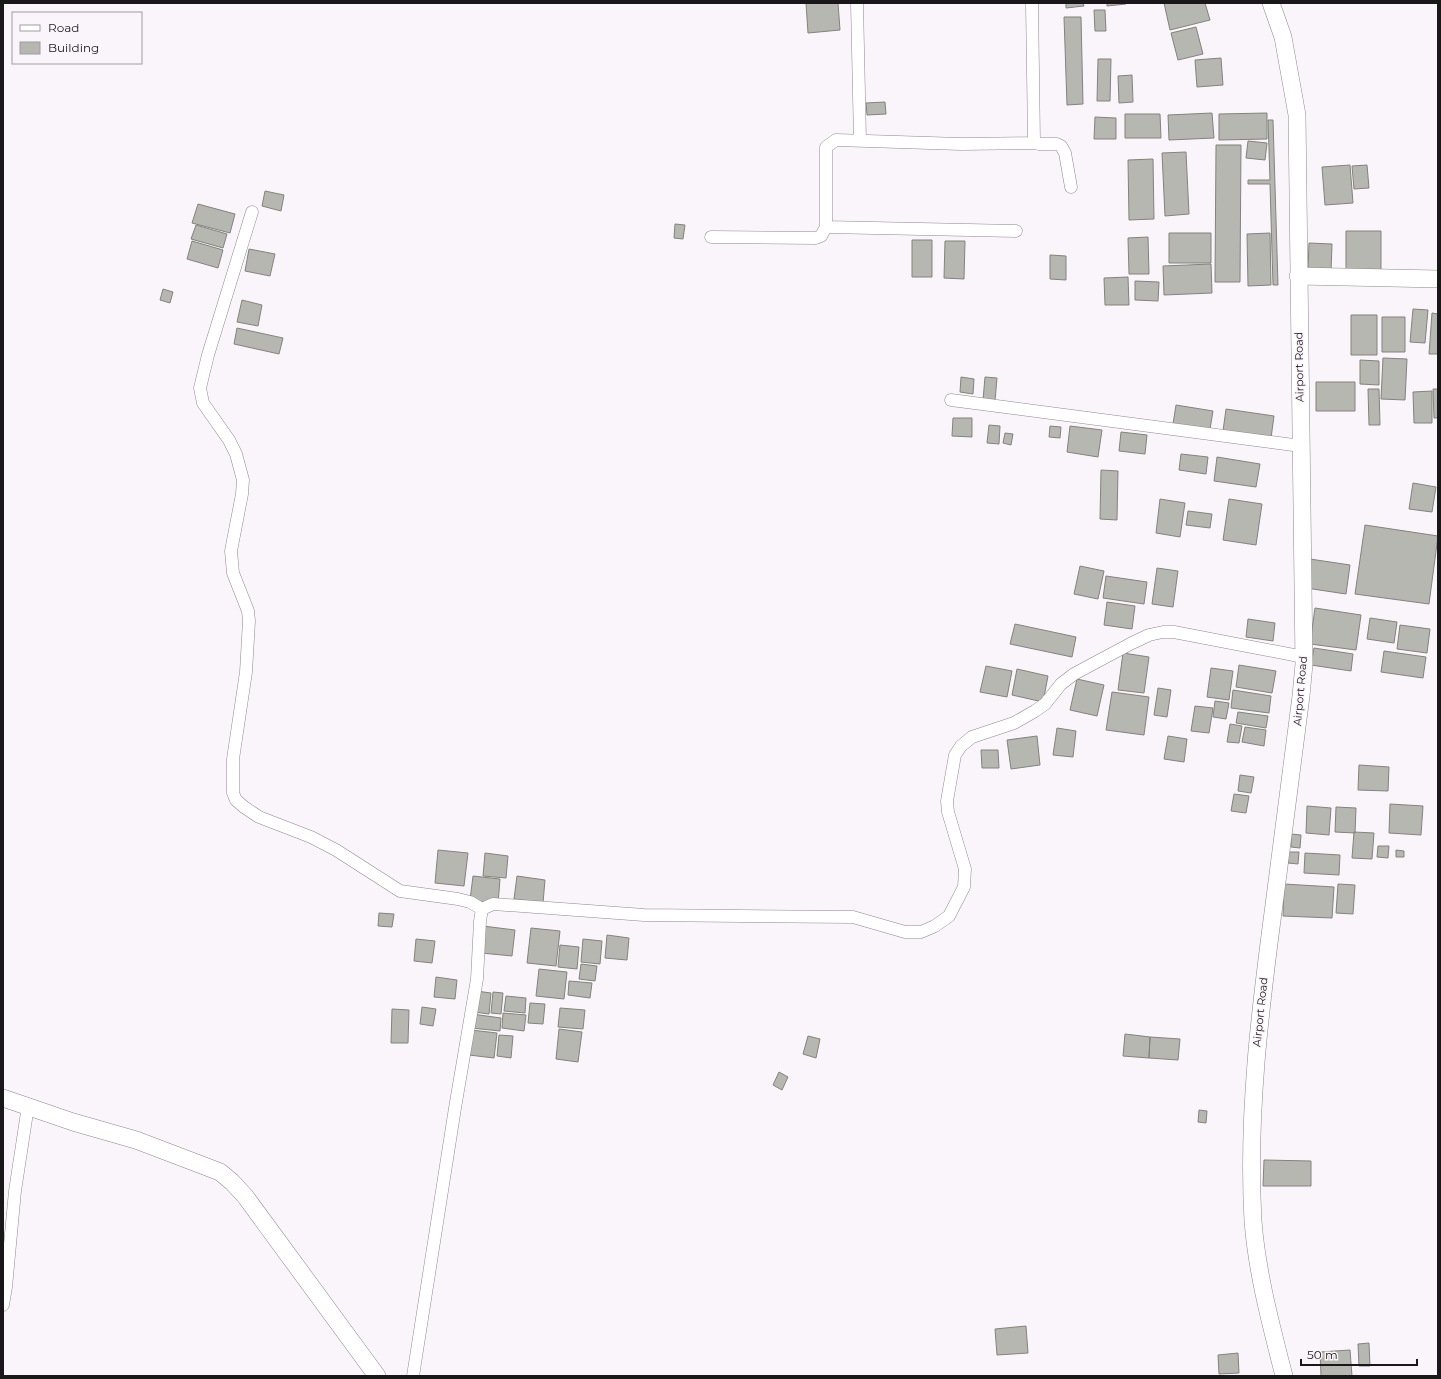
<svg xmlns="http://www.w3.org/2000/svg" width="1441" height="1379" font-family="Montserrat,sans-serif">
	<style>
		.building { fill: #b7b7b1; stroke: #83837d }
		.lines { fill: none; stroke-linecap: round; stroke-linejoin: round }
		.street-casing { stroke: #8e898d; stroke-width: 13 }
		.secondary-casing { stroke: #8e898d; stroke-width: 18 }
		.street { stroke: #fff; stroke-width: 12 }
		.secondary { stroke: #fff; stroke-width: 17 }
		.labels { text-anchor: middle; stroke-width: 3; stroke-linejoin: round; paint-order: stroke }
		.street-label { font-size: 11px; fill: #191719; stroke: #faf5fa }
	</style>
	<rect width="100%" height="100%" fill="#faf5fa"/>
	<path class="building" d="M806,3H838L840,30L808,33Z
		M1066,3H1083L1084,6L1066,8Z
		M1107,3H1126V4L1107,6Z
		M1164,3H1205L1210,20L1170,30Z
		M1094,10H1105L1106,31H1095Z
		M1064,17H1081L1083,104L1067,105Z
		M1196,27L1203,54L1178,60L1171,33Z
		M1221,58L1223,85L1197,87L1195,60Z
		M1098,59H1111L1110,101H1097Z
		M1132,75L1133,102L1119,103L1118,76Z
		M885,102L886,114L867,115L866,103Z
		M1212,113L1214,138L1169,140L1168,115Z
		M1267,113V139L1219,140V114Z
		M1125,114H1160L1161,138H1125Z
		M1095,117L1116,118V139H1094Z
		M1268,120H1273L1278,285H1273L1270,184H1248V180H1270Z
		M1248,141L1267,143L1265,160L1246,158Z
		M1216,145H1241L1240,282H1215Z
		M1186,152L1189,214L1165,216L1162,153Z
		M1153,159L1154,219L1129,220L1128,160Z
		M1350,165L1353,203L1325,205L1322,167Z
		M1367,165L1369,188L1354,189L1352,166Z
		M265,191L284,195L281,211L262,206Z
		M198,204L235,214L230,233L192,223Z
		M675,224L685,225L683,239L674,238Z
		M196,225L227,234L223,248L191,239Z
		M1346,231H1381V272H1346Z
		M1169,233H1211V263H1169Z
		M1270,233L1271,285L1248,286L1247,234Z
		M1148,237L1149,274H1129L1128,238Z
		M912,240H932V277H912Z
		M192,241L223,250L218,268L187,259Z
		M945,241H965L964,279L944,278Z
		M1309,243L1332,244L1331,272L1308,270Z
		M249,249L275,254L270,276L245,271Z
		M1050,255L1066,256V280L1050,279Z
		M1211,264L1212,293L1164,295L1163,266Z
		M1128,277L1129,305H1105L1104,278Z
		M1135,281L1159,282L1158,301L1135,300Z
		M163,289L173,292L170,303L160,300Z
		M242,300L262,305L258,326L237,322Z
		M1413,309L1428,310L1425,343L1410,342Z
		M1432,313L1438,314V354H1429Z
		M1351,315H1377V355H1351Z
		M1382,317H1405V352H1382Z
		M237,328L283,338L279,354L234,344Z
		M1383,358L1407,359L1405,400L1381,399Z
		M1360,360L1379,361V385L1360,384Z
		M961,377L974,379L973,394L960,392Z
		M985,377L997,378L995,401L983,400Z
		M1316,382H1355V411H1316Z
		M1368,389H1379L1380,425H1369Z
		M1433,389H1438V418H1434Z
		M1432,391V423H1414L1413,392Z
		M1176,405L1213,411L1210,429L1173,424Z
		M1226,409L1274,416L1271,438L1223,431Z
		M953,418H972V437L952,436Z
		M989,425L1000,426L999,444L987,443Z
		M1050,426L1061,427L1060,438L1049,437Z
		M1070,426L1102,430L1098,457L1067,452Z
		M1121,432L1147,435L1145,454L1119,451Z
		M1005,433L1013,434L1011,445L1003,443Z
		M1181,454L1208,457L1206,474L1179,470Z
		M1217,457L1260,464L1256,487L1214,481Z
		M1101,470L1118,471L1117,520L1100,519Z
		M1413,483L1436,487L1432,512L1409,509Z
		M1160,499L1185,503L1180,537L1156,533Z
		M1229,499L1262,504L1256,545L1223,540Z
		M1188,511L1212,514L1210,528L1186,525Z
		M1365,525L1438,536L1429,604L1355,594Z
		M1310,559L1350,565L1346,594L1306,588Z
		M1080,566L1104,571L1098,599L1074,594Z
		M1157,568L1178,571L1173,607L1152,604Z
		M1106,576L1147,582L1144,604L1103,598Z
		M1107,602L1135,606L1132,629L1104,625Z
		M1315,608L1361,615L1356,650L1310,644Z
		M1370,618L1397,622L1394,643L1367,639Z
		M1248,619L1275,623L1273,641L1246,637Z
		M1015,624L1076,637L1072,657L1010,644Z
		M1400,625L1430,629L1427,653L1397,649Z
		M1314,648L1353,654L1351,671L1311,665Z
		M1384,651L1426,657L1423,678L1381,672Z
		M1123,653L1149,657L1144,693L1118,690Z
		M1239,665L1276,671L1272,693L1236,687Z
		M986,666L1012,671L1007,697L980,692Z
		M1211,668L1233,671L1229,700L1207,697Z
		M1017,669L1048,676L1043,702L1012,695Z
		M1077,679L1104,685L1097,716L1070,710Z
		M1158,688L1171,690L1167,717L1154,715Z
		M1233,690L1271,696L1269,713L1231,708Z
		M1112,692L1149,697L1144,735L1106,730Z
		M1215,701L1229,703L1226,719L1213,717Z
		M1195,706L1213,708L1209,733L1191,731Z
		M1238,712L1268,716L1266,728L1236,723Z
		M1230,724L1242,726L1239,743L1227,742Z
		M1245,727L1266,730L1264,746L1242,742Z
		M1057,728L1076,731L1073,757L1053,755Z
		M1037,736L1040,765L1011,769L1007,740Z
		M1168,736L1187,739L1184,762L1164,759Z
		M981,750H998L999,768H982Z
		M1359,765L1389,767L1388,791L1358,790Z
		M1240,775L1254,777L1251,793L1238,791Z
		M1234,794L1249,796L1246,813L1231,811Z
		M1390,804L1423,806L1421,835L1389,833Z
		M1307,806L1331,808L1329,835L1306,833Z
		M1336,807L1356,808L1355,833L1335,832Z
		M1354,832L1374,833L1372,859L1352,858Z
		M1291,834L1301,835L1300,848L1291,847Z
		M1378,846H1389L1388,858L1377,857Z
		M438,850L468,853L464,886L435,883Z
		M1396,850L1404,851V857H1396Z
		M1288,852H1299L1298,864L1288,863Z
		M485,853L508,856L506,878L483,876Z
		M1305,853L1340,855L1339,875L1304,873Z
		M473,876L500,879L498,904L470,900Z
		M517,876L545,880L543,903L514,899Z
		M1284,884L1334,887L1332,918L1283,916Z
		M1338,884L1355,885L1353,914L1336,913Z
		M379,913L394,914L392,927L378,926Z
		M483,926L515,930L512,956L481,953Z
		M531,928L560,931L556,966L527,963Z
		M607,935L629,938L627,960L605,958Z
		M416,939L435,941L432,963L414,961Z
		M583,939L602,941L600,964L581,962Z
		M560,945L579,947L577,969L558,967Z
		M581,964L597,966L595,981L579,979Z
		M539,969L567,972L564,999L536,996Z
		M436,977L457,980L455,999L434,997Z
		M569,981L592,983L590,998L568,995Z
		M476,991L491,993L489,1014L474,1012Z
		M493,992L503,993L501,1014L491,1013Z
		M506,996L526,998L525,1013L504,1011Z
		M530,1003L545,1004L543,1024L528,1023Z
		M422,1007L436,1009L433,1026L420,1024Z
		M560,1008L585,1010L583,1029L558,1027Z
		M392,1009L409,1010L408,1043H391Z
		M503,1013L526,1015L524,1031L502,1028Z
		M472,1014L501,1018L500,1031L471,1028Z
		M559,1029L582,1032L578,1062L556,1059Z
		M471,1030L497,1033L494,1058L469,1055Z
		M1125,1034L1150,1037L1149,1058L1123,1056Z
		M499,1035L513,1036L511,1058L497,1056Z
		M808,1036L820,1039L816,1058L803,1054Z
		M1150,1037L1180,1039L1178,1060L1149,1058Z
		M779,1072L788,1077L782,1090L773,1085Z
		M1199,1110L1207,1111L1206,1123L1198,1122Z
		M1264,1160L1311,1161V1186H1263Z
		M1026,1326L1028,1353L997,1355L995,1329Z
		M1369,1343L1370,1366H1359L1358,1344Z
		M1350,1350L1352,1376H1321L1320,1352Z
		M1238,1353L1239,1373L1219,1374L1218,1355Z"/>
	<g class="lines">
		<g class="street-casing">
			<path id="street" d="M857,3L860,140
				M1032,3L1034,141L1039,144H1057L1061,146L1065,153L1071,187
				M252,212L208,355L200,388L203,403L229,440L236,454L243,480L242,494L231,551L233,573L248,611L249,621L246,672L233,759V793L236,800L244,807L259,817L311,837L336,850L400,891L458,899L470,902L482,909
				M826,227L1016,231
				M711,237L816,238L821,236L826,227V147L836,140L961,144L1036,143
				M951,400L1301,446
				M3,1305L6,1287L15,1191L28,1106
				M413,1376L455,1108L477,979L480,921L482,909L493,904L644,915L853,917L905,932H921L935,926L949,916L964,887L965,869L948,812L947,801L955,755L961,746L972,737L1014,723L1035,711L1045,704L1061,684L1074,674L1132,643L1149,635L1163,632H1174L1304,657"/>
		</g>
		<g class="secondary-casing">
			<path id="secondary" d="M1271,3L1283,37L1297,115L1304,664L1301,696C1292,766 1283,835 1274,905C1260,1010 1247,1115 1253,1221C1257,1273 1271,1325 1284,1376
				M1298,276L1438,279
				M3,1098L73,1122L136,1140L207,1167L220,1172L232,1182L245,1196L377,1376"/>
		</g>
		<use href="#street" class="street"/>
		<use href="#secondary" class="secondary"/>
	</g>
	<g class="labels">
		<g class="street-label">
			<text transform="translate(1299 367) rotate(-91)" y="4">Airport Road</text>
			<text transform="translate(1300 691) rotate(-85)" y="4">Airport Road</text>
			<text transform="translate(1260 1012) rotate(-84)" y="4">Airport Road</text>
		</g>
	</g>
	<rect width="1441" height="1379" fill="none" stroke="#191719" stroke-width="8"/>
	<rect x="12" y="12" width="130" height="52" fill="#faf5fa" stroke="#a09ca0"/>
	<rect x="20" y="25" width="20" height="6" fill="#ffffff" stroke="#a09ca0"/>
	<text x="48" y="32" font-size="12" fill="#191719">Road</text>
	<rect x="20" y="42" width="20" height="12" fill="#b7b7b1" stroke="#a09ca0"/>
	<text x="48" y="52" font-size="12" fill="#191719">Building</text>
	<path d="M1301 1359v6h116v-6" fill="none" stroke="#191719" stroke-width="2"/>
	<text x="1307" y="1359" font-size="12" fill="#191719" stroke="#faf5fa" stroke-width="3" paint-order="stroke">50 m</text>
</svg>
